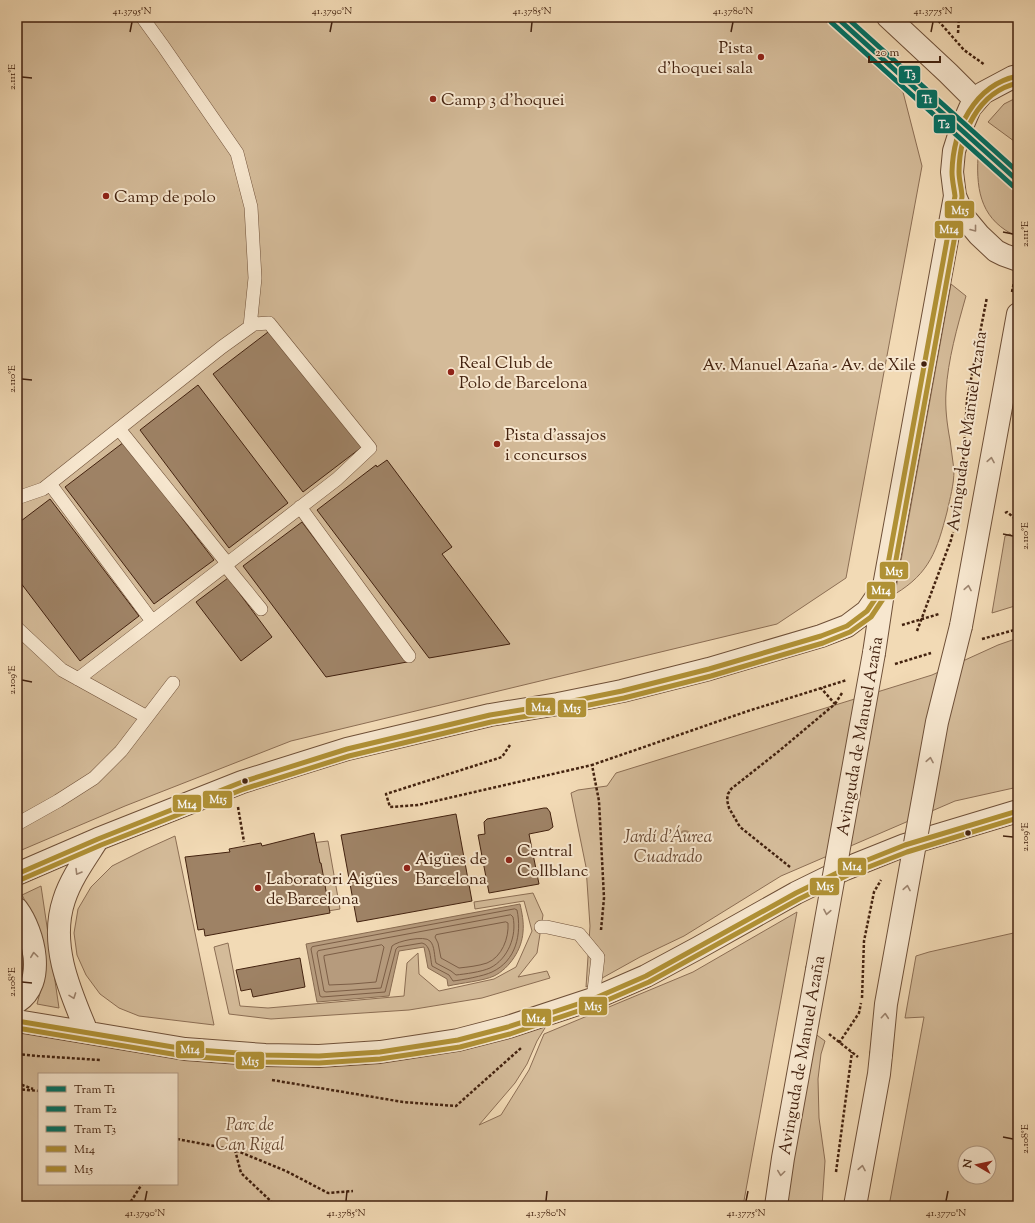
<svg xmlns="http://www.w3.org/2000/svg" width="1035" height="1223" font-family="'Sorts Mill Goudy',serif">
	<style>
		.green { fill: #d4bb99; stroke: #8c6e54; fill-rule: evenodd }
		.water { fill: #b69b7d; stroke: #886b51 }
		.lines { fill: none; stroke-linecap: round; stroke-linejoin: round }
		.shore { stroke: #7c5e46; stroke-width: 1 }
		.building { fill: #9e8265; stroke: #43220f }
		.lane-casing { stroke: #6f5038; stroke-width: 14 }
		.street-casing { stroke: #6f5038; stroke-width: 24 }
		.path { stroke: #43220f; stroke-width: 2.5; stroke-dasharray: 3 2; stroke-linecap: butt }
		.lane { stroke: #f7e7cf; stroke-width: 13 }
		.street { stroke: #f7e7cf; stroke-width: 22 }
		.street-bridge-casing { stroke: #6f5038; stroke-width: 24; stroke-linecap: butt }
		.street-bridge { stroke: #f7e7cf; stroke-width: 22 }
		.bus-1-casing { stroke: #f7e7cf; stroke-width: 8 }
		.bus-2-casing { stroke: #f7e7cf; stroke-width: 8 }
		.bus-1 { stroke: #b09135; stroke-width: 5 }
		.bus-2 { stroke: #b09135; stroke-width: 5 }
		.tram-1-casing { stroke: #f7e7cf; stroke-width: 8 }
		.tram-2-casing { stroke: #f7e7cf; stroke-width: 8 }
		.tram-3-casing { stroke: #f7e7cf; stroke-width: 8 }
		.tram-1 { stroke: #007165; stroke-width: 5 }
		.tram-2 { stroke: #007165; stroke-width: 5 }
		.tram-3 { stroke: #007165; stroke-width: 5 }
		.tree { fill: #a68a6d }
		.oneway { stroke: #9d846f }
		.ticks { fill: none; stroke: #43220f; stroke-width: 1.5 }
		.poi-dot { fill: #8f2418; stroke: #f7e7cf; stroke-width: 1.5 }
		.bus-dot { fill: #43220f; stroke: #f7e7cf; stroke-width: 1.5 }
		.labels { text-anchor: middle; stroke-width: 4; stroke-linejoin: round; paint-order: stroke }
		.bus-label { font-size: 16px; fill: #43220f; stroke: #f7e7cf; text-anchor: end }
		.poi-label { font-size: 17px; fill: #43220f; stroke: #f7e7cf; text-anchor: start }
		.street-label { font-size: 17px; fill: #43220f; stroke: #f7e7cf }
		.park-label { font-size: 17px; font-style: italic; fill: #674832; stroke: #f7e7cf }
		.line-badge { stroke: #f7e7cf; stroke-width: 1.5 }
		.badge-label { font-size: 11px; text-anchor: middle; font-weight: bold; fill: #fff }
		.neatline { fill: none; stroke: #43220f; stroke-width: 1.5 }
		.ticks-label { font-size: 10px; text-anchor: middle; fill: #43220f }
	</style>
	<rect width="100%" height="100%" fill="#f2dab5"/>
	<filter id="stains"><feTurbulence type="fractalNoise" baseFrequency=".005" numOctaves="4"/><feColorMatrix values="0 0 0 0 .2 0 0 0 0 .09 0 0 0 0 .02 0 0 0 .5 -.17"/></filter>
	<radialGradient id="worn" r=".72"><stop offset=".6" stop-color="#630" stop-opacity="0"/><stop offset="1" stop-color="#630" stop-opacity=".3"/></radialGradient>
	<path class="green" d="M17,17H821L903,92L922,166L846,578L777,624L291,741L125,806L17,852Z
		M1018,97V144L988,122L1004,104Z
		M978,157L1018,192V237C982,221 976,193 978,157Z
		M951,284L966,296C957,328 948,359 946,392C945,408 947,424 950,440C951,450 953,460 954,470C954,485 950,498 947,512C937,550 930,573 895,594Z
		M1010,534L1018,541V605L992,613L1005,536Z
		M1018,638V787L955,801L781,876L684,936L640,957L586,987L590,926L586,867L571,793L578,790L607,786L616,773L932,675L998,645Z
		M175,836L214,1025L139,1016L119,1008L100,994L86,975L77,955L74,933L78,909L91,887L112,866L144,850Z
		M328,841L340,909L322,912L311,843Z
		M41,886L59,1008L37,1004L41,989L36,922L22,895Z
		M533,893L543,915L537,953L518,977L547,971L550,978L482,998L409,1010L271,1019L229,1014L214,947L228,943L240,1006L268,1008L404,996L407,963L418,953L419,974L439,991L494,979L516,967L532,931L524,901L475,909L474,902Z
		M797,912L743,1206H17V1028L232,1061L548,1023L537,1041L527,1064L515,1083L479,1125L501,1115L529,1070L544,1034L693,972ZM39,1074H177V1184H39Z
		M17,930L19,933C24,952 28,964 17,982Z
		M1018,932V1206H889L924,1017L905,1018L916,956L929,952ZM965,1153H989V1177H965Z
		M814,1033L825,1041L821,1054L818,1079L819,1118L825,1161L822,1206H784Z"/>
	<path class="water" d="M520,904C522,913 524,922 523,932C522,949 510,968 494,976C483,981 461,983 448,986L447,979L428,968L424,947L399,951L389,996L317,1002L306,944Z"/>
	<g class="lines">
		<path class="shore" d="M515,909L517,910C522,934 516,961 492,972C484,976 462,980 453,981L449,975L432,966C430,958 431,945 422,943L398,947L396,949L385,992L322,997L320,996L311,949L312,947Z
			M511,915L513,917C517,936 508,959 490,968C481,972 465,974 456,975L451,971L436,963C434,956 435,946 430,941C425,935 397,941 392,946L381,988L326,992L324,991L317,953L318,951Z
			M506,922L508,923C509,938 502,957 487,963C478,966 468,967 459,968L441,958L438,943L435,937L436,935Z
			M382,945L384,947L376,982L352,984L329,985L324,958V956Z"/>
	</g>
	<path class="building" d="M272,329L362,447L303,492L213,374Z
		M198,385L288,503L229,548L140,430Z
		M124,442L214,560L154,604L65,487Z
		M387,460L452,547L442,554L510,644L429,658L317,510L376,465L377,467Z
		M50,499L139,616L80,661L17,578V524Z
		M302,522L407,662L326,677L243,566Z
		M228,578L272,637L241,661L196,602Z
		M544,808H547L550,812L553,827L549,830L529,834L539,884L489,893L478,835L485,834L484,822L487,819Z
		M456,814L472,901L357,922L341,835Z
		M314,833L320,863H321L330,913L205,936L204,929L198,930L185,857L230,852L229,849L261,843L262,846Z
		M300,958L305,987L253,997L251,989L241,991L236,970Z"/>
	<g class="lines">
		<g class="lane-casing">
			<path id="lane" d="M142,17L163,46L237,153L251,207L255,278L250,327
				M119,429L227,563
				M50,484L152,621
				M17,498L43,489L222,347L254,324L269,323L370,448L337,479L78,679
				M300,507L409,656
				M225,565L261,609
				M17,628L62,670L147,717
				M17,824L58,801L94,778L121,751L173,683
				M541,927H547L579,934L598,957L593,999"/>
		</g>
		<g class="street-casing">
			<path id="street" d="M888,17L948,73L976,101
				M1018,76L1013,77L983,93L970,108L961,129L954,151L952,172L955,196L964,217L979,235L996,251L1004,255L1018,260
				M961,626L1018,314
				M874,653L884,586L955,196
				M17,874L98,839L242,782L347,749L490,715L558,704L622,691L709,669L821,636L847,626L867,611L884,586
				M17,909C34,932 47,983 17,1002
				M17,1021L185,1049L265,1055L319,1056L380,1052L458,1040L508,1027L593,999L646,976L698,948L796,893L845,869L905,845L1018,811
				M87,1032C70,991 49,945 64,900C71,878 86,858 98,839
				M776,1206L783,1158L817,970
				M855,1206L879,1074L881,1055"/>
		</g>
		<path class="path" d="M935,17L964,50L985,65
			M958,33L959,17
			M1012,292L1014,282
			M962,480L967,400L987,297
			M1005,513L1007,512L1018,521
			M902,625L939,614
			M917,631L951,540L953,532
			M982,639L1018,629
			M895,664L931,653
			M835,704L842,693
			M510,745L502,757L386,794L390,807L418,805L592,765
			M238,807L244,842
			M790,867L740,827L729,808L727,800L728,794L731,789L779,751L835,704L821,688
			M601,930L604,898L599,801L592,765L748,711L847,680
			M862,998L864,941L874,892L881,880
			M829,1034L858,1057
			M839,1043L859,1013L861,1003
			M17,1054L38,1056L100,1060
			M272,1080L403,1102L456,1106L521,1048
			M17,1083L33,1089
			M17,1089L39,1091
			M177,1139L235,1150L286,1171L328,1193L353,1191
			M235,1150L241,1173L276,1206
			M836,1172L852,1052
			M128,1206L142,1184"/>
		<use href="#lane" class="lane"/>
		<use href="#street" class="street"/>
		<g class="street-bridge-casing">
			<path id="street-bridge" d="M817,970L874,653
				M881,1055L886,1004L937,722L961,626"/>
		</g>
		<use href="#street-bridge" class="street-bridge"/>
		<g class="bus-1-casing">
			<path id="bus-1" d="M17,874L98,839L242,782L347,749L490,715L558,704L622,691L709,669L821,636L847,626L867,611L884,586L955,196C954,188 952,180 952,172C953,130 974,85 1018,76
				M17,1021L185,1049L265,1055L319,1056L380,1052L458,1040L508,1027L593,999L646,976L796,893L845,869L905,845L1018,811"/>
		</g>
		<g class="bus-2-casing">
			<path id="bus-2" d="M20,880L101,845L244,789L349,756L491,722L559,711L624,698L711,676L823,643L850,632L871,617L891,587L962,197C962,189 959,181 959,172C959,134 978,92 1018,83
				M17,1028L184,1056L265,1062L319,1063L380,1059L460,1047L510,1034L596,1005L649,982L799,899L848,875L907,852L1018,818"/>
		</g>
		<use href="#bus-1" class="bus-1"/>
		<use href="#bus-2" class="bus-2"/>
		<g class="tram-1-casing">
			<path id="tram-1" d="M836,17L1018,181"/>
		</g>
		<g class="tram-2-casing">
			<path id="tram-2" d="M831,22L1013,186"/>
		</g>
		<g class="tram-3-casing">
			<path id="tram-3" d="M846,17L1018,172"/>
		</g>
		<use href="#tram-1" class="tram-1"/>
		<use href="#tram-2" class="tram-2"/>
		<use href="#tram-3" class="tram-3"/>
	</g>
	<circle class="tree" cx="685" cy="836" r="6"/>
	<defs><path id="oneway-chevron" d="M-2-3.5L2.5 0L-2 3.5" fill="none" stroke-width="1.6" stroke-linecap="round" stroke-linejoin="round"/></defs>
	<g class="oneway">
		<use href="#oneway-chevron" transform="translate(974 229) rotate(52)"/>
		<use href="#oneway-chevron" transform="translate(991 460) rotate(-80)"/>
		<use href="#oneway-chevron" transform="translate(968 588) rotate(-80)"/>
		<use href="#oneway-chevron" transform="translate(930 760) rotate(-80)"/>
		<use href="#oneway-chevron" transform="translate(78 872) rotate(121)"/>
		<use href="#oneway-chevron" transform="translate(907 888) rotate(-80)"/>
		<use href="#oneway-chevron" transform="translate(827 912) rotate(100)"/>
		<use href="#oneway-chevron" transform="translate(34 955) rotate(-97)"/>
		<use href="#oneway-chevron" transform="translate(73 996) rotate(70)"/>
		<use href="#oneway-chevron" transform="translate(885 1016) rotate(-85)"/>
		<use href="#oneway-chevron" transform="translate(862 1168) rotate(-80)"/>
		<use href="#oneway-chevron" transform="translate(781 1173) rotate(98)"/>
	</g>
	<path class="ticks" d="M130,32L132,22M330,32L332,22M531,32L532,22M731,32L733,22M931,32L933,22M22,77L32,78M1003,232L1013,234M22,379L32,380M1003,534L1013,536M22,680L32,682M1003,836L1013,837M22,982L32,983M1003,1137L1013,1139M145,1201L147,1191M346,1201L347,1191M546,1201L547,1191M746,1201L748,1191M946,1201L948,1191"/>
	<g class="poi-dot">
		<circle cx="761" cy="57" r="4"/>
		<circle cx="433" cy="99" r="4"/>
		<circle cx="106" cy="196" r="4"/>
		<circle cx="451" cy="372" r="4"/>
		<circle cx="497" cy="444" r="4"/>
		<circle cx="509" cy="860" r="4"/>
		<circle cx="407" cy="868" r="4"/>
		<circle cx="258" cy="888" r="4"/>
	</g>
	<g class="bus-dot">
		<circle cx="924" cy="364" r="3.5"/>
		<circle cx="245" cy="781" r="3.5"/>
		<circle cx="968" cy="833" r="3.5"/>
	</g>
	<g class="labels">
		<g class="bus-label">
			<text x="916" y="370">Av. Manuel Azaña - Av. de Xile</text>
		</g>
		<g class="poi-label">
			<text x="753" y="53" text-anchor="end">Pista<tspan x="753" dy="20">d'hoquei sala</tspan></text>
			<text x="441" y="105">Camp 3 d'hoquei</text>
			<text x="114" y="202">Camp de polo</text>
			<text x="459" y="368">Real Club de<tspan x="459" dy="20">Polo de Barcelona</tspan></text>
			<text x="505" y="440">Pista d'assajos<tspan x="505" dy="20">i concursos</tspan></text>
			<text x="517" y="856">Central<tspan x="517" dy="20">Collblanc</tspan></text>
			<text x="415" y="864">Aigües de<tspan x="415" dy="20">Barcelona</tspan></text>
			<text x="266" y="884">Laboratori Aigües<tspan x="266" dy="20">de Barcelona</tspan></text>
		</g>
		<g class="street-label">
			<text transform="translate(966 431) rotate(-82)" y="6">Avinguda de Manuel Azaña</text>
			<text transform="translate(859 736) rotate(-80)" y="6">Avinguda de Manuel Azaña</text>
			<text transform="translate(801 1055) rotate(-80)" y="6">Avinguda de Manuel Azaña</text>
		</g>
		<g class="park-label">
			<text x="668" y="842">Jardí d'Áurea<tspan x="668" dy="20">Cuadrado</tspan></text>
			<text x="250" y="1130">Parc de<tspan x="250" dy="20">Can Rigal</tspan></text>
		</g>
	</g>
	<g class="line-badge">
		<rect x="898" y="65" width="23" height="19" rx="4" fill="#007165"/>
		<rect x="916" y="89" width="22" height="20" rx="4" fill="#007165"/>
		<rect x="933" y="114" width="23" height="20" rx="4" fill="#007165"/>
		<rect x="944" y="200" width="31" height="19" rx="4" fill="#b09135"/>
		<rect x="934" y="220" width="30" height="19" rx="4" fill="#b09135"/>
		<rect x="879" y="561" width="30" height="19" rx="4" fill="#b09135"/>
		<rect x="866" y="581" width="30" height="19" rx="4" fill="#b09135"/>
		<rect x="525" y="697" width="31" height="19" rx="4" fill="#b09135"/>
		<rect x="557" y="699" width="30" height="19" rx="4" fill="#b09135"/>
		<rect x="202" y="790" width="31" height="19" rx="4" fill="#b09135"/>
		<rect x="172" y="794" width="30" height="19" rx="4" fill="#b09135"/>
		<rect x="837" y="857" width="30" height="19" rx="4" fill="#b09135"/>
		<rect x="809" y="877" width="31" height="19" rx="4" fill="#b09135"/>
		<rect x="578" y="996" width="30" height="20" rx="4" fill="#b09135"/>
		<rect x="521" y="1008" width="31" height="19" rx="4" fill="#b09135"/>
		<rect x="175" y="1040" width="30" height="19" rx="4" fill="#b09135"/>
		<rect x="235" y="1051" width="30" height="19" rx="4" fill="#b09135"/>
	</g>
	<g class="badge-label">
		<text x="910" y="78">T3</text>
		<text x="927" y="103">T1</text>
		<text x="944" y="128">T2</text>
		<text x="960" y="214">M15</text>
		<text x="949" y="233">M14</text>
		<text x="894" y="575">M15</text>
		<text x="881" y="594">M14</text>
		<text x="541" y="711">M14</text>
		<text x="572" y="712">M15</text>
		<text x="218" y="803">M15</text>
		<text x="187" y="808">M14</text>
		<text x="852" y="870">M14</text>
		<text x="825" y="890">M15</text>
		<text x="593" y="1010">M15</text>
		<text x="536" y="1022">M14</text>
		<text x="190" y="1053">M14</text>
		<text x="250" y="1065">M15</text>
	</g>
	<rect width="1035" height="1223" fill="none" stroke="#f2dab5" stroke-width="44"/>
	<rect x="38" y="1073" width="140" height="112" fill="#f7e7cf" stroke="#af9882"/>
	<rect x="46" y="1086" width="20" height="6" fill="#007165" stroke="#af9882"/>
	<text x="74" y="1093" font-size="12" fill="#43220f">Tram T1</text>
	<rect x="46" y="1106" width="20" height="6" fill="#007165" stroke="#af9882"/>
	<text x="74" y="1113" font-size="12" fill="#43220f">Tram T2</text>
	<rect x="46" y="1126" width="20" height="6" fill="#007165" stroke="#af9882"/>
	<text x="74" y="1133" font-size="12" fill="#43220f">Tram T3</text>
	<rect x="46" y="1146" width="20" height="6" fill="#b09135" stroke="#af9882"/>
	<text x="74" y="1153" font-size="12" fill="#43220f">M14</text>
	<rect x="46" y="1166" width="20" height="6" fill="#b09135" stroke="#af9882"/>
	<text x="74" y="1173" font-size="12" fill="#43220f">M15</text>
	<g transform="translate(977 1165) rotate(279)"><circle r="19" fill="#f7e7cf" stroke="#af9882"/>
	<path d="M0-3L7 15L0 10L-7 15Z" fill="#8f2418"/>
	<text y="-6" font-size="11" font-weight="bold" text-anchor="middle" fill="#43220f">N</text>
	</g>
	<path d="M869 56v6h71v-6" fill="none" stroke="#43220f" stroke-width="2"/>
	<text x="875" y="56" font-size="12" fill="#43220f" stroke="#f7e7cf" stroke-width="3" paint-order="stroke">20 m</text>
	<rect x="22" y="22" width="991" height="1179" class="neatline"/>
	<g class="ticks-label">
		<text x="132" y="14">41.3795°N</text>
		<text x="332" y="14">41.3790°N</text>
		<text x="532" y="14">41.3785°N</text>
		<text x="733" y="14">41.3780°N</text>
		<text x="933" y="14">41.3775°N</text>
		<text transform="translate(11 77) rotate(-90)" y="4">2.111°E</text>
		<text transform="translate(1024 234) rotate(-90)" y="4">2.111°E</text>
		<text transform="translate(11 379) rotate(-90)" y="4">2.110°E</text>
		<text transform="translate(1024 536) rotate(-90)" y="4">2.110°E</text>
		<text transform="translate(11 680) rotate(-90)" y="4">2.109°E</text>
		<text transform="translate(1024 837) rotate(-90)" y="4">2.109°E</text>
		<text transform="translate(11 982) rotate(-90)" y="4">2.108°E</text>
		<text transform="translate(1024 1139) rotate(-90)" y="4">2.108°E</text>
		<text x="145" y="1216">41.3790°N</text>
		<text x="346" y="1216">41.3785°N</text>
		<text x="546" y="1216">41.3780°N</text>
		<text x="746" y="1216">41.3775°N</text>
		<text x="946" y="1216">41.3770°N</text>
	</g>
	<rect width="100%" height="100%" filter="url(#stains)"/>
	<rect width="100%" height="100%" fill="url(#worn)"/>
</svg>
